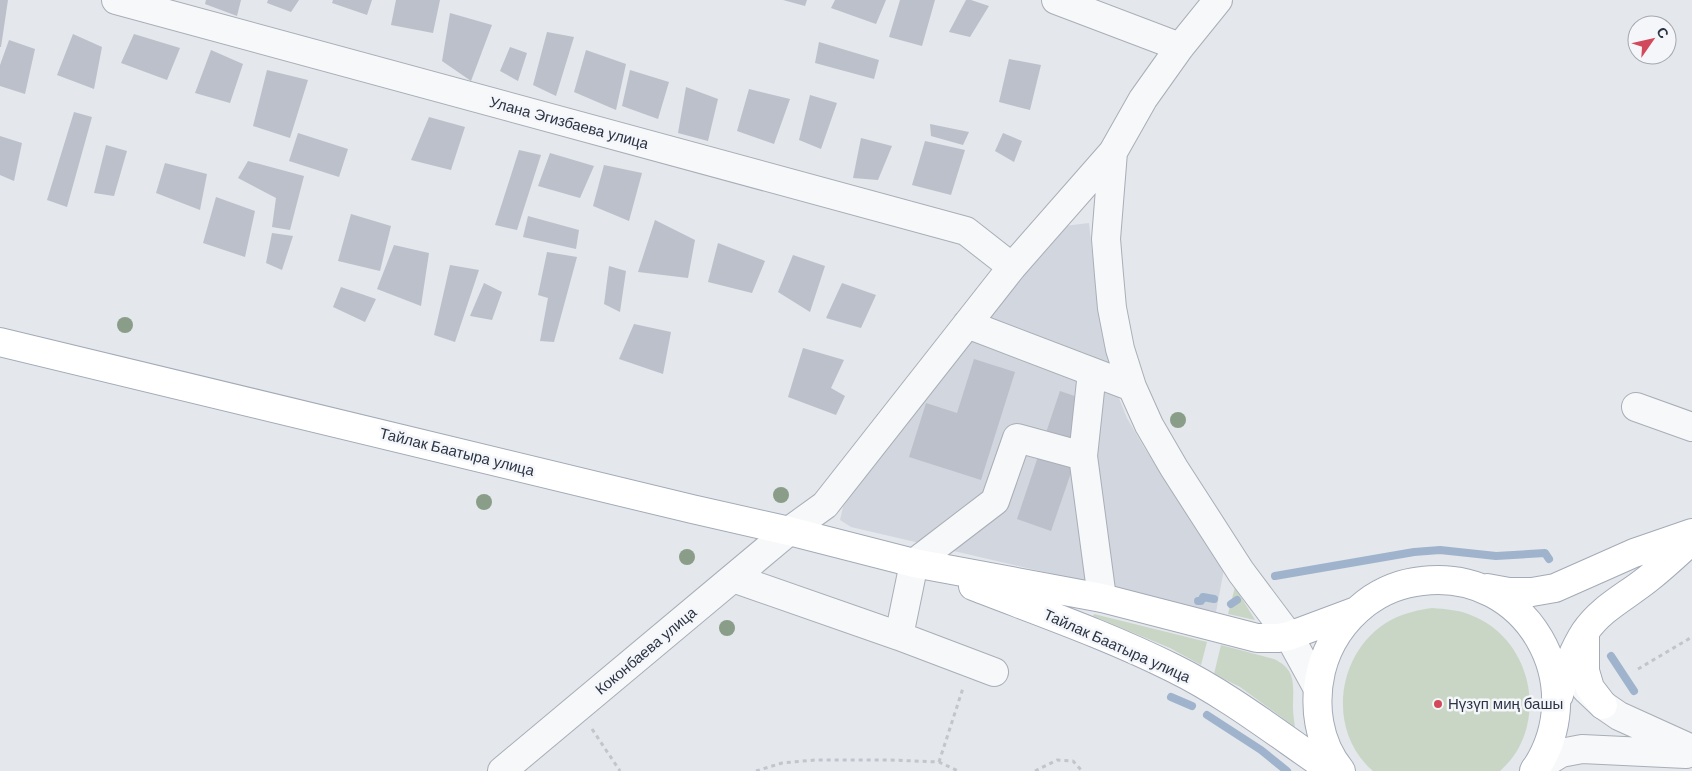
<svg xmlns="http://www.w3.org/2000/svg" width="1692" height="771" font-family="'DM Sans',sans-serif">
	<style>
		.built { fill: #d2d6de }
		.green { fill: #c9d6c5 }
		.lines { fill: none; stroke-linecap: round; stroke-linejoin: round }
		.stream { stroke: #9fb4cc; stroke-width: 8 }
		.building { fill: #bbc0ca }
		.minor-casing { stroke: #a9aeb7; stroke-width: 30 }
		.major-casing { stroke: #a3abb8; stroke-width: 30 }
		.path { stroke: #c2c5cb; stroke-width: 3; stroke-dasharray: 4 4; stroke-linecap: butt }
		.minor { stroke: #f7f8fa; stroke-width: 28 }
		.major { stroke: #fff; stroke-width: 28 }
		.tree { fill: #899d89 }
		.poi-dot { fill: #d1495b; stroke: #f4f6f9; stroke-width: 2 }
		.labels { text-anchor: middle; stroke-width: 5; stroke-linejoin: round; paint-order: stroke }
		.street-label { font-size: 15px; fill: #2b3445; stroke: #f4f6f9 }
		.poi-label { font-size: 15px; fill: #2b3445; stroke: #f4f6f9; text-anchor: start }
	</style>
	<rect width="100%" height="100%" fill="#e4e7ec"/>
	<path class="built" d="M1089,223L1098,304L1105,347L1114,386L1127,418L1145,449L1224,569L1216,612L851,527L840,520L843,507L883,446L1064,226Z"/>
	<path class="green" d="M1235,587L1255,620L1228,614Z
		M1432,608C1446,609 1460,610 1473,616C1534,641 1550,727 1500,771H1373C1325,730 1337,649 1391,620C1404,613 1418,610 1432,608Z
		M1094,614L1207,642L1201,665L1170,648L1093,616Z
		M1221,645L1274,659C1297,670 1293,685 1293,707C1293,714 1294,720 1295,727L1240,687L1214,674Z"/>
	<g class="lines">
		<path class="stream" d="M1275,576L1414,552L1440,550L1496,556L1545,553L1549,559
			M1198,601H1201L1203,597L1214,599
			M1231,604L1237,600
			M1611,656L1634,691
			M1171,697L1192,706
			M1207,715L1261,750L1287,771"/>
	</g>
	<path class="building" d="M0,0H8L1,47H0Z
		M206,0H241L237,16L205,4Z
		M268,0H299L291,12L267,3Z
		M333,0H372L367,15L332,3Z
		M396,0H440L433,33L391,25Z
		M783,0H807L805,6Z
		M835,0H886L876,24L831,8Z
		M900,0H935L922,46L889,37Z
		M966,0H971L989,6L970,37L949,32Z
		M450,13L492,25L471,81L442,61Z
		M547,32L574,37L556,96L533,85Z
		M73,34L102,47L94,89L57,75Z
		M134,34L180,48L167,80L121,63Z
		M9,40L35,49L25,94L0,86V65Z
		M819,42L879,60L874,79L815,63Z
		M510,47L527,53L518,81L500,71Z
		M211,50L243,64L230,103L195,93Z
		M586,50L626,64L616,110L574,92Z
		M1009,59L1041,65L1030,110L999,102Z
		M267,70L308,80L290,138L253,126Z
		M630,70L669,82L658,119L622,106Z
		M686,87L718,99L708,141L678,133Z
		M749,89L790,99L774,144L737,131Z
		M810,95L837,103L821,149L799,140Z
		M74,112L92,117L67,207L47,200Z
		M429,117L465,127L451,170L411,160Z
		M930,124L969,132L963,145L931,136Z
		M298,133L348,149L339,177L289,161Z
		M1003,133L1022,141L1014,162L995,151Z
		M0,136L22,143L14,181L0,175Z
		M861,138L892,146L878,180L853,178Z
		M925,141L965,150L951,195L912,185Z
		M106,145L127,151L114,196L94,193Z
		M519,150L541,155L517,230L495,225Z
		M550,153L594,166L580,198L538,186Z
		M248,161L304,176L290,230L272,227L276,198L238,178Z
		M165,163L207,174L200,210L156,193Z
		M604,165L642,173L629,221L593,206Z
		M216,197L255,211L245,257L203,243Z
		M351,214L391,226L380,271L338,261Z
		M528,216L579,230L576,249L523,237Z
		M655,220L695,240L688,278L638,272Z
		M272,233L293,236L282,270L266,263Z
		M718,243L765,261L752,293L708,282Z
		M394,245L429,253L421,306L377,289Z
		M547,252L577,257L554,342L540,341L548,298L538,295Z
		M793,255L825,266L810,312L778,292Z
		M450,265L479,270L455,342L434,335Z
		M609,266L626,271L620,312L604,304Z
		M484,283L502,292L492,320L470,316Z
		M842,283L876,295L861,328L826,318Z
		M341,287L376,299L365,322L333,307Z
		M634,324L671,332L663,374L619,359Z
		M803,348L844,360L831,388L845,396L836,415L788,397Z
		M974,359L1015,372L981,480L909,457L926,403L957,413Z
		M1060,391L1095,403L1051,531L1017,519Z"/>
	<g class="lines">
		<g class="minor-casing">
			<path id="minor" d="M116,0L966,231L1012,267
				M1056,0L1180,47
				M1113,152L1106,239L1109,275L1112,308L1120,349L1132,387L1149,425L1174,468L1241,572L1289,636L1317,687
				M967,324L1132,387
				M1636,407L1692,427
				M1083,456L1092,372
				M733,578L899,636L994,672
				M899,636L914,563L995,501L1017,438L1083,456L1102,598
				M1586,689L1603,705L1619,716L1692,749
				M1535,769L1561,753L1582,749L1686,754
				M502,771L789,531L825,505L1012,267L1113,152L1143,99L1180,47L1218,0"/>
		</g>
		<g class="major-casing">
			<path id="major" d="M0,342L692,509L789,531L914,563L1102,598L1257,638H1278L1289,636L1356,611
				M973,586C1040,612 1109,636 1173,668C1230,696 1280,736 1332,771
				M1487,588L1509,592H1532L1555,588L1634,553L1692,533
				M1585,637V671L1590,688L1603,705
				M1559,695C1565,673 1572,652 1585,632C1601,608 1627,596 1649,578C1664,566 1678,553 1692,540
				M1341,771C1318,743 1313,705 1321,671C1328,643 1344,620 1366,603C1382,591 1402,583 1422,581C1527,568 1593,685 1534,771"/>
		</g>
		<path class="path" d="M1638,669L1692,637
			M592,729L620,771
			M939,762L963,688
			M756,771L782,763L815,760H891L939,762L958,771
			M1035,771L1057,760L1073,761L1082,771"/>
		<use href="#minor" class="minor"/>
		<use href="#major" class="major"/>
	</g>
	<g class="tree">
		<circle cx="125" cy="325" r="8"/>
		<circle cx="1178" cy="420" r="8"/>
		<circle cx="781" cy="495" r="8"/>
		<circle cx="484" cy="502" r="8"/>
		<circle cx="687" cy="557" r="8"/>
		<circle cx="727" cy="628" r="8"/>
	</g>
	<circle class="poi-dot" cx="1438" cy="704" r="5"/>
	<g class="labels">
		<g class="street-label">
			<text transform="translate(569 123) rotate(15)" y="5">Улана Эгизбаева улица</text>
			<text transform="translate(457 452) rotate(14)" y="5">Тайлак Баатыра улица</text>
			<text transform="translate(1117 646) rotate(24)" y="5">Тайлак Баатыра улица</text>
			<text transform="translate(646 651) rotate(-40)" y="5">Коконбаева улица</text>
		</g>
		<g class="poi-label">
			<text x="1448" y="709">Нүзүп миң башы</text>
		</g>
	</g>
	<g transform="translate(1652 40) rotate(56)"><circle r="24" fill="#f4f6f9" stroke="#a4a8b1"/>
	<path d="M0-4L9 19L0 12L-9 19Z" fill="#d1495b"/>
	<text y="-8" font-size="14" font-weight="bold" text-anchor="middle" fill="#2b3445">С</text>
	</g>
</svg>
